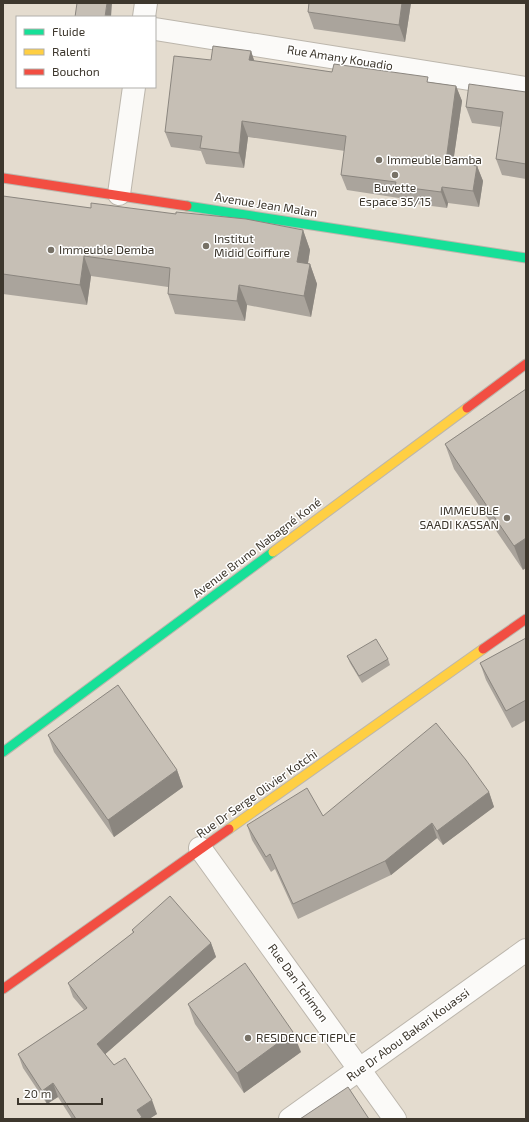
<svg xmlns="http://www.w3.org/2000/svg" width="529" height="1122" font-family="'Exo 2',sans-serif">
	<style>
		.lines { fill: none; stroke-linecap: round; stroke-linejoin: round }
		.street-casing { stroke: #bcb6ac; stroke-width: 24 }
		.fast-casing { stroke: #bcb6ac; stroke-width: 11 }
		.slow-casing { stroke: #bcb6ac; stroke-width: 11 }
		.jam-casing { stroke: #bcb6ac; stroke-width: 11 }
		.street { stroke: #fbfaf8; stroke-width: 22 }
		.fast { stroke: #16e098; stroke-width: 9 }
		.slow { stroke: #ffcf43; stroke-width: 9 }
		.jam { stroke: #f24e42; stroke-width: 9 }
		.wall { fill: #aaa49c }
		.shaded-wall { fill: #8b867f }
		.building { fill: #c6bfb5; stroke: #8b867f }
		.poi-dot { fill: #777166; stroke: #fff; stroke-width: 1.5 }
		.labels { text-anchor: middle; stroke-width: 3; stroke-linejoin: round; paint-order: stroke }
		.street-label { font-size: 12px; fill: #3d372d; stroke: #fff }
		.poi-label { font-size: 12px; fill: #3d372d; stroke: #fff; text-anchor: start }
	</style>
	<rect width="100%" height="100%" fill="#e4dccf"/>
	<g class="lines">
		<g class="street-casing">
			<path id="street" d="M144,17L146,3
				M155,29L526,88
				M119,194L134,87
				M200,848L395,1119
				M290,1119L526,950"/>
		</g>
		<g class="fast-casing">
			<path id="fast" d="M187,206L526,258
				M3,752L273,552"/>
		</g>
		<g class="slow-casing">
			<path id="slow" d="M273,552L467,408
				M229,829L483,649"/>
		</g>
		<g class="jam-casing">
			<path id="jam" d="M3,178L187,206
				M467,408L526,364
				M483,649L526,619
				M3,989L229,829"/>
		</g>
		<use href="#street" class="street"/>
		<use href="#fast" class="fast"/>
		<use href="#slow" class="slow"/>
		<use href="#jam" class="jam"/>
	</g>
	<path class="wall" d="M309,3H411L405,42L314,29L308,12Z
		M251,51L254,61L332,72L429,82L456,86L462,101L453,162L477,166L483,181L479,207L448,203L447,208L401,202L399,198L347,190L341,175L345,151L248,137L244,168L206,164L201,151L171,147L165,132L211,60Z
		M526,92V179L502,175L496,159L501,127L472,123L466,107Z
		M3,199L91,208L176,214L303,230L310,250L308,263L310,264L317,284L311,317L247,305L245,321L175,314L168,294V287L91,276L87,305L3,294Z
		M526,389L523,570L454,469L445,444Z
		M526,638V720L512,728L486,680L480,663Z
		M347,656L388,659L390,665L362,683L350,663Z
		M48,735L177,770L183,787L114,837L54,752Z
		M489,792L494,807L443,845L437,838L391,875L298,919L275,869L271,872L252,840L247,825L323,816Z
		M132,930L211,943L216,957L105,1054L114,1065L157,1114L149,1119H72L58,1097L47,1104L23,1068L18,1054L84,1010L73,997L68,983L133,933Z
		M188,1004L301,1052L244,1093L195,1024Z"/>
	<path class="shaded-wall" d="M107,3H112L111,17H105Z
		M402,3H411L405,42L399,25Z
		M251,51L256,66L249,60Z
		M456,86L462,101L451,177L446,161Z
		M242,121L248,137L244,168L239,153Z
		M477,166L483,181L479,207L473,191Z
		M442,187L448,203L447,208L441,192Z
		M303,230L310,250L305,282L297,262Z
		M84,256L91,276L87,305L80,285Z
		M310,264L317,284L311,317L304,296Z
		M239,285L247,305L245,321L237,301Z
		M526,538V568L523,570L514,546Z
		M177,770L183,787L114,837L108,820Z
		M489,792L494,807L443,845L437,831Z
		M432,823L437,838L391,875L385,861Z
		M211,943L216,957L102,1057L97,1044Z
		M293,1032L301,1052L244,1093L237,1073Z
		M53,1083L58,1097L47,1104L42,1091Z
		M152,1100L157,1114L149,1119H142L137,1110Z"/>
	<path class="building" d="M77,3H107L105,17H75Z
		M309,3H402L399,25L308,12Z
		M213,46L251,51L249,60L332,72L334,64L428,77L427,82L456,86L446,161L477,166L473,191L442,187L441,192L395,186L396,182L341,175L346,136L242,121L239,153L200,148L202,136L165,132L174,56L211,60Z
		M469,84L526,92V164L496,159L503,112L466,107Z
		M3,196L91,208V203L176,214V212L246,219L303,230L297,262L310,264L304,296L239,285L237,301L168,294L170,268L84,256L80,285L3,274Z
		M526,389V538L514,546L445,444Z
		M526,638V700L506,711L480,663Z
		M376,639L388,659L359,676L347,656Z
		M118,685L177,770L108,820L48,735Z
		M436,723L466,760L489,792L437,831L432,823L385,861L293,904L270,854L266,857L247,825L307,788L323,816Z
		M170,896L211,943L97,1044L114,1065L125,1058L152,1100L137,1110L142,1117L139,1119H76L53,1083L42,1091L18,1054L87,1008L68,983L134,932L132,930Z
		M245,963L293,1032L237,1073L188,1004Z
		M348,1087L369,1119H300Z"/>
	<g class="poi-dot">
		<circle cx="379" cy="160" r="4"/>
		<circle cx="395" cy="175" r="4"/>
		<circle cx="206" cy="246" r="4"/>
		<circle cx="51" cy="250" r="4"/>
		<circle cx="507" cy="518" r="4"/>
		<circle cx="248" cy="1038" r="4"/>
	</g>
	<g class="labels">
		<g class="street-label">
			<text transform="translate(340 58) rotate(9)" y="4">Rue Amany Kouadio</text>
			<text transform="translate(266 205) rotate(9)" y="4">Avenue Jean Malan</text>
			<text transform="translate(257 548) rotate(-37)" y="4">Avenue Bruno Nabagné Koné</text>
			<text transform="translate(257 794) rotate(-35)" y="4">Rue Dr Serge Olivier Kotchi</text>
			<text transform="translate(298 983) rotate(54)" y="4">Rue Dan Tchimon</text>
			<text transform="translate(408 1035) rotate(-36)" y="4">Rue Dr Abou Bakari Kouassi</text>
		</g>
		<g class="poi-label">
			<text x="387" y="164">Immeuble Bamba</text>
			<text x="395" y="192" text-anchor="middle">Buvette<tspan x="395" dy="14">Espace 35/15</tspan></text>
			<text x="214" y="243">Institut<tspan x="214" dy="14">Midid Coiffure</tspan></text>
			<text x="59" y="254">Immeuble Demba</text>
			<text x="499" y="515" text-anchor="end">IMMEUBLE<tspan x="499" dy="14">SAADI KASSAN</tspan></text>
			<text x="256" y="1042">RESIDENCE TIEPLE</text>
		</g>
	</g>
	<rect width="529" height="1122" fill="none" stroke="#3d372d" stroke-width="8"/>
	<rect x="16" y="16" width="140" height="72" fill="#ffffff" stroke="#b1afab"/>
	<rect x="24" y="29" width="20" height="6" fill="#16e098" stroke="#b1afab"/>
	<text x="52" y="36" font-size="12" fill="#3d372d">Fluide</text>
	<rect x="24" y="49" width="20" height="6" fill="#ffcf43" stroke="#b1afab"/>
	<text x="52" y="56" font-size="12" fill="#3d372d">Ralenti</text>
	<rect x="24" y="69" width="20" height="6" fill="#f24e42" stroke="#b1afab"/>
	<text x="52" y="76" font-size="12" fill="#3d372d">Bouchon</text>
	<path d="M18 1098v6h84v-6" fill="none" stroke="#3d372d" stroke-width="2"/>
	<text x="24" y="1098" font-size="12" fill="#3d372d" stroke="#ffffff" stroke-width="3" paint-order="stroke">20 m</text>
</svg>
